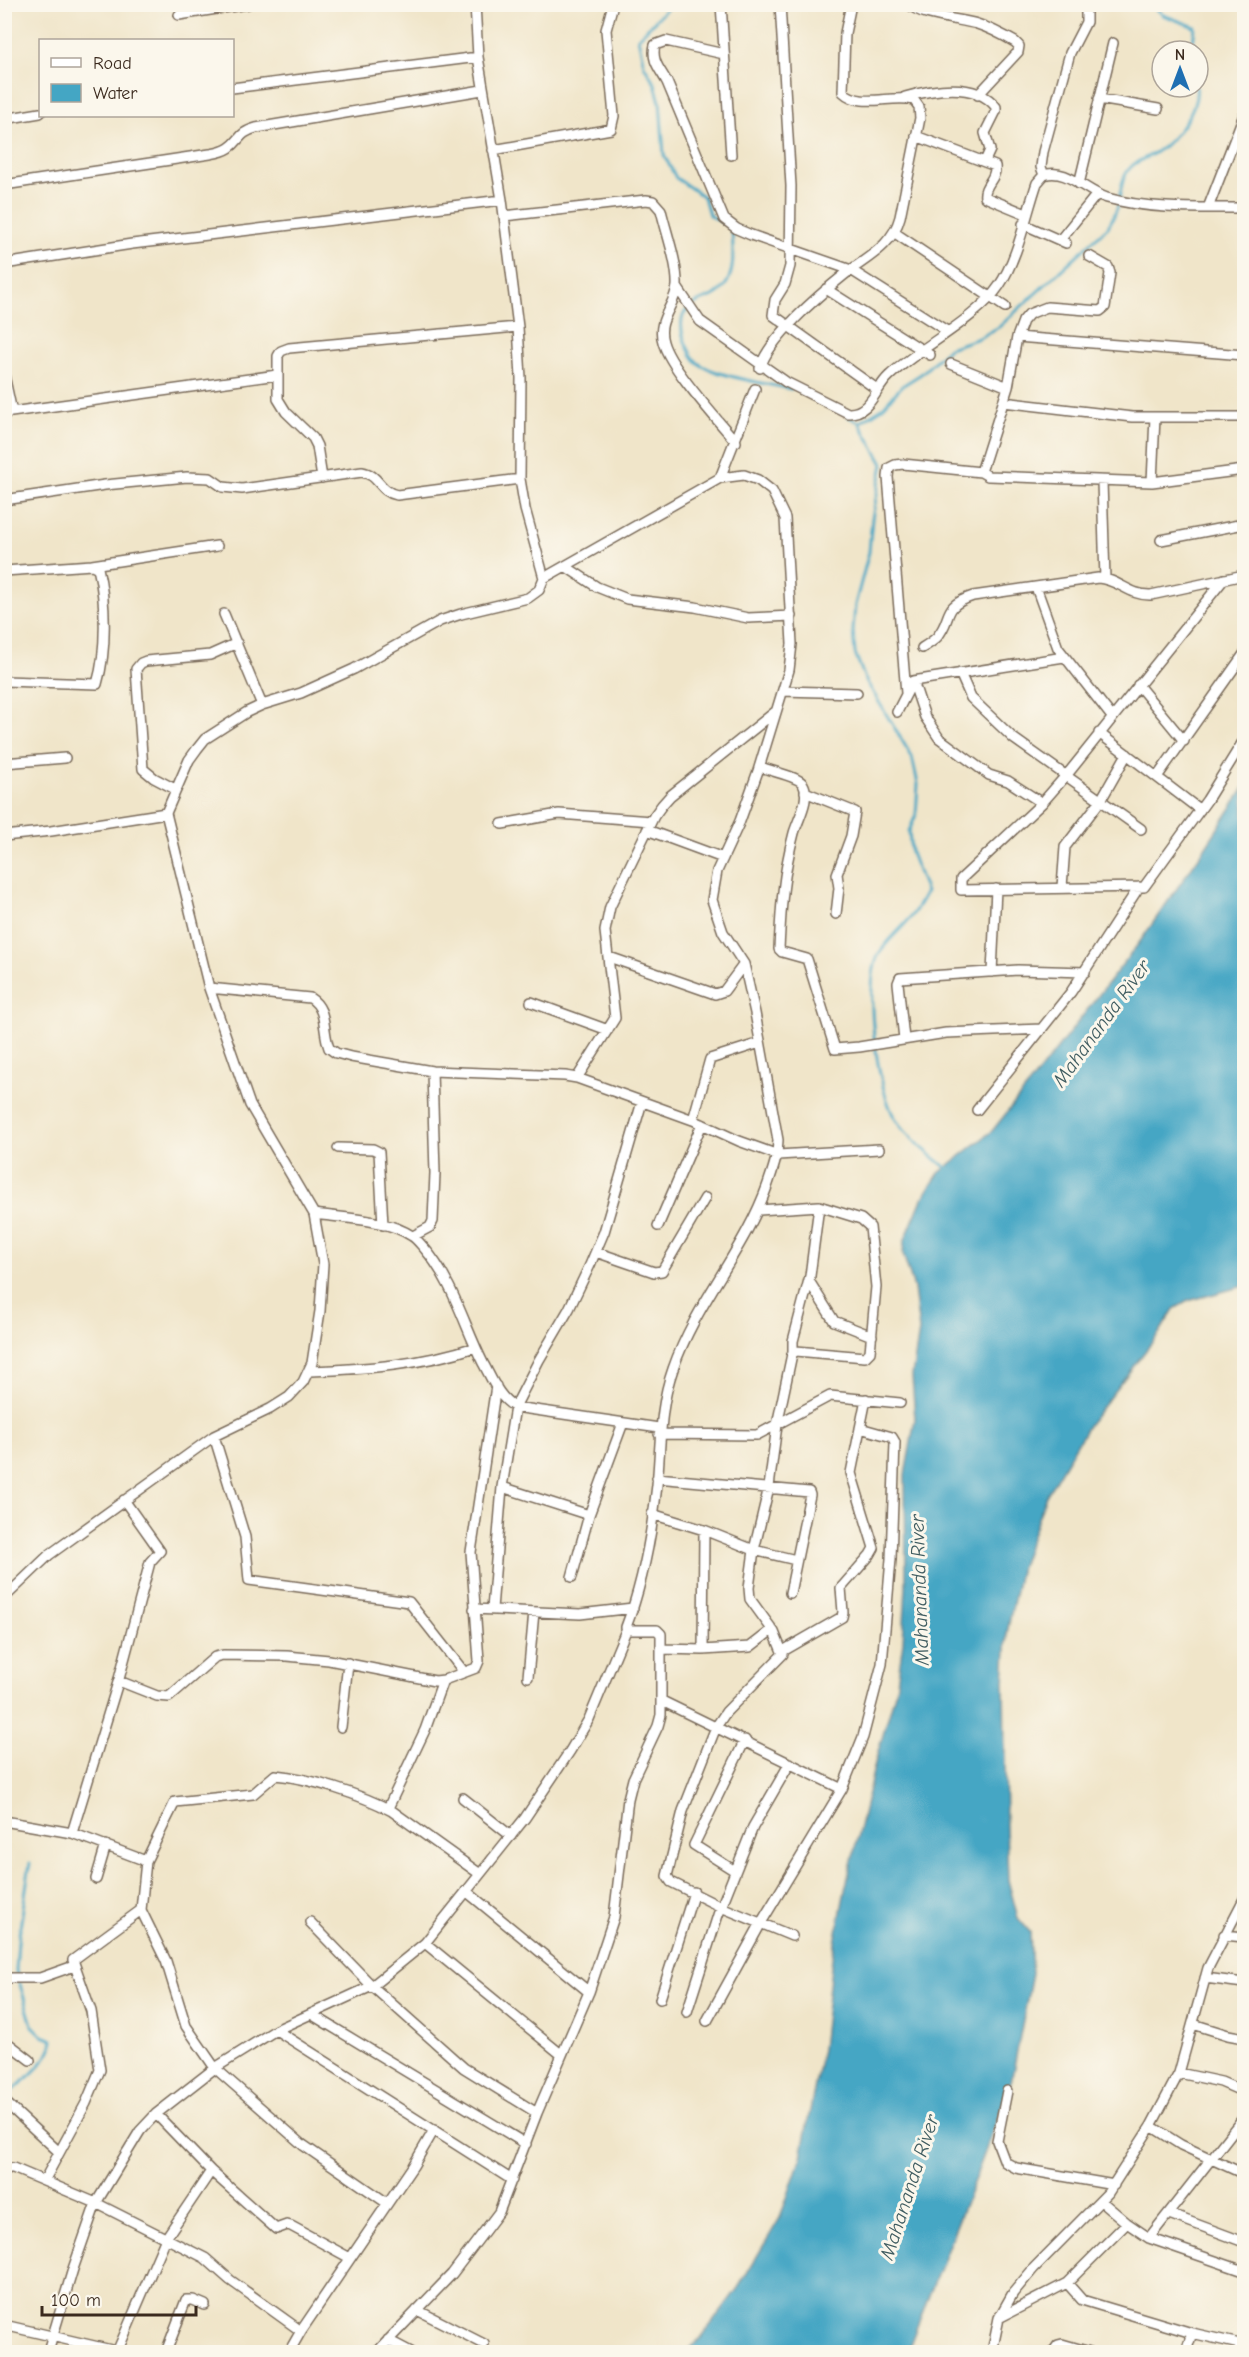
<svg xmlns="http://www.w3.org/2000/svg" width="1249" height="2357" font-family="'Comic Neue',sans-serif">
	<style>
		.water { fill: #44a6c4; stroke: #406871; stroke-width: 1.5 }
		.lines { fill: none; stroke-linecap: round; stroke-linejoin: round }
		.stream { stroke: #44a6c4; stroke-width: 3 }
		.minor-casing { stroke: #7a6b5a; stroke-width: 12 }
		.minor { stroke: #fff; stroke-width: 9 }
		.labels { text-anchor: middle; stroke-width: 6; stroke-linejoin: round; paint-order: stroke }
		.water-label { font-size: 20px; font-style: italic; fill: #3f5c60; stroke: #fbf7ec }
	</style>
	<rect width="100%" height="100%" fill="#fbf7ec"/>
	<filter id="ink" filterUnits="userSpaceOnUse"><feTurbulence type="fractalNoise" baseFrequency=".0167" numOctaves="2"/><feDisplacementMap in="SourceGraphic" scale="12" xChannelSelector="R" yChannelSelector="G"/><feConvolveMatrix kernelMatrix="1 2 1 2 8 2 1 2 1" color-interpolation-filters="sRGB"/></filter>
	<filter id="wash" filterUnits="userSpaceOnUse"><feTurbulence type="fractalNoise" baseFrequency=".008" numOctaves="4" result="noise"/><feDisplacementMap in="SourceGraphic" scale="24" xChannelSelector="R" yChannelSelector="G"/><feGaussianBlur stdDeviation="1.35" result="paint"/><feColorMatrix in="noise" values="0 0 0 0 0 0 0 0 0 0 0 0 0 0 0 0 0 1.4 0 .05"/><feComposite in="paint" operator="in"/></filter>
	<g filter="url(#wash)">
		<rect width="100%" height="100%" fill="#f0e5c9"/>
		<path class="water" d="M1244,788V1286L1188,1301L1174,1309L1160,1332L1089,1424L1046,1496L1021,1566L1007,1633L1004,1683L1006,1827L1008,1880L1018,1918L1030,1932L1032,1974L1011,2082L979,2168L907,2352H685L701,2338L738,2288L780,2218L801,2157L822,2049L832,1958L845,1890L876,1759L896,1690L903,1642L906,1586L905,1475L915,1419L912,1376L919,1331L914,1288L903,1254L904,1242L922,1199L939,1173L992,1131L1029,1085L1139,943L1203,851Z"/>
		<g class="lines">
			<path class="stream" d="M671,4L638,38L644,65L655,84L660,102L664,155L676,178L704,197L709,215L722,222
				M1151,4L1163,15L1195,27L1192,51
				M732,229C733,252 738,283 713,296C703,300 692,303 685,312C680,320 681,331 684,339C687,347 691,357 698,363C715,376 768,384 791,389
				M849,417L859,422L883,464L872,518L869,552L855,605L853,631L855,653L865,679L912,757L918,784L916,815L909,831L911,853L926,892C919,905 913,916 903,926C894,936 882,946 877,958C864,990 877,1091 896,1120C909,1139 931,1155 949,1170
				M860,422L881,409L902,386L921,374L949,348L979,338L999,327L1108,227C1112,220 1116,213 1118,205C1121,192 1121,176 1132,166C1138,160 1149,157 1156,152C1174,141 1200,108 1196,87
				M4,2098C20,2084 52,2060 53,2040L43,2036L32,2025L16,1971L18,1941L30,1863"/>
		</g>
	</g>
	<g filter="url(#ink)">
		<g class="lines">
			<g class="minor-casing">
				<path id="minor" d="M721,4L731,155
					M780,4L791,186L790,266L785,284L775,300L773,315L878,390
					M909,4C919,16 960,19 977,24C990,28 1003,35 1015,42L1019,46L1018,52L978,95
					M179,15L248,4
					M724,54L666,41L655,45C651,61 660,69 667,82L724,219L737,229L751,235L851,270L947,331
					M232,88L478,57
					M905,97C933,89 976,81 996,107V111L985,133L990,150L985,161
					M1099,99L1158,109
					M4,119L40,113
					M916,136L995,166C997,179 983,185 985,197L1026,214
					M493,150L611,129L614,116L606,30L613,4
					M1044,175L1041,167L1043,152L1070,53L1086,22V4
					M1079,184L1113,43
					M4,185L210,154C216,153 223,152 229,148C241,140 238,133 256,128L482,90
					M1208,208L1244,115
					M504,216L646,200L653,201L661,210C666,232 678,264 677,286C675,306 656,320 663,342C670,368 717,419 736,442
					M1023,224L1066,243
					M895,233L1005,307
					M1060,240L1097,194
					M1089,256L1108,267L1110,273L1105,307L1100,311L1047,307L1029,314L1023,321L1017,337L1008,387L981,472L988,476L1152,482L1244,470
					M4,264L132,244L502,200
					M677,287L700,321L786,382L848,413C870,414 875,389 889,376C920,347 977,319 999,286C1018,258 1026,215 1037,183L1044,175C1066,167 1086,192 1107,198C1150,210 1199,208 1244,208
					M826,289L930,355
					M1017,337L1244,355
					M951,364L1008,387
					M760,368C769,338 819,295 844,275C867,257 892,247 900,217L920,118L919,107L914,100C892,94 861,109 843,92L845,33L851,4
					M4,375L12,412
					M1003,402L1132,417H1244
					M4,413L277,375
					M322,478L317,446L313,438L286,412L278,399V356L281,351L289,348L518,327
					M720,478L755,389
					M1102,481L1105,579
					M1152,482L1155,417
					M4,500L105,485L187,477L210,478L223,487L242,489L362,472C380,475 378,491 397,495L520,479
					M1161,540L1244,524
					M92,565L217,546
					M565,566L597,587L627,599L695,607L748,618L791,616
					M4,571L92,565L98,568C106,601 107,651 97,684L4,681
					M1224,579L1070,771L1042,803L961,879V890L1144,887L1207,800L1244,740
					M1036,587L1058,648L1112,717
					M224,614L262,705
					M922,648C927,645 933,641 937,637C954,617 940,607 973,596L1098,578C1118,579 1130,596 1151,595L1244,575
					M960,673L971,698L1013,738L1141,829
					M913,681L925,717L939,738L989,775L1008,781L1042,803
					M1138,685L1184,741
					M783,691L857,693
					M906,693L888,477L889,468L895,465L903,464L981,472
					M897,712L913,681L1064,657
					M1099,733L1200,810
					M4,763L65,758
					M760,767C768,770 799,777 803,784C811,798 798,819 794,833C783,874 781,907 779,949L782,952L807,959L835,1049L859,1047L946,1033L1042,1029
					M1157,777L1244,654
					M175,789L154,778L143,769L136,669L141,663L146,661L210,655L237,643
					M805,792L855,812L851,836L837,874L839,888L836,914
					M502,824L559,814L651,821
					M647,830L723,858
					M4,836L51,831L166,813L189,760L197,749L205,739L247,712L262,705L301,693L354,669L440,621L461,614L528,598L539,590L544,578L525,509L520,479L521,378L518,327L502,200L478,57L475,4
					M1062,887L1065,847L1101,800L1127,754
					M609,957L715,994L724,991L744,964
					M992,972L996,889
					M209,988L310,998C328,1009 322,1030 329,1048L336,1053L351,1057L432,1071L565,1076L577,1078L693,1120L739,1141L778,1155L879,1149
					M531,1002L608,1030
					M904,1039L898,983L900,978L1018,970L1085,972
					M577,1078L615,1018L605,931L610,907L654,816L662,805L670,796L775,712
					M977,1110L1071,992L1139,887
					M693,1120L710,1059L760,1043
					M338,1148L373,1149L379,1152L383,1225
					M759,1210L819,1206L861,1219L870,1227L876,1287L870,1352L865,1357L796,1351L792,1354L777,1425L769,1487L754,1550L749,1588L750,1599L774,1632L783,1654L726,1712L716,1727L683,1811L667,1876L671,1882L721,1907L792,1936
					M314,1214C343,1218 387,1219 412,1236C417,1239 421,1245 425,1249C453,1282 464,1325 483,1363C492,1379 498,1397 515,1407L659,1428
					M658,1226L702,1124
					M413,1236L430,1227L433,1221L435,1173L432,1071
					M596,1252L654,1272L662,1271L705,1198
					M809,1281L834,1321L872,1336
					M793,1352V1341L810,1276L819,1206
					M310,1371C366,1369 422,1365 475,1347
					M659,1434L757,1435L830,1396L900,1403
					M214,1436L245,1537L249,1580L409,1602L464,1672
					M657,1478L809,1492L810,1495L790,1593
					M502,1487L589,1515
					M652,1514L704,1530L754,1550L796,1560
					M704,1530L703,1650L750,1647L772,1630
					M572,1577L589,1515L623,1423
					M4,1598L49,1555L214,1436L270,1409L289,1397L303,1382L312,1363L320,1311L323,1264L314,1214L250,1105L209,988L166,813
					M474,1609L580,1614L633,1608
					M492,1609L502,1487L515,1407L539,1360L569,1309L590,1265L604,1232L642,1102
					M662,1649L703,1650
					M783,1651L842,1617L843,1612L841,1588L870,1555L874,1548L851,1473L866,1399
					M528,1677L534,1612
					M119,1681L157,1696L169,1697L215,1657L223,1655L287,1656L329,1660L435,1681L444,1680L476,1668L479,1661L471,1552L496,1386
					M662,1701L842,1789
					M341,1727L348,1663
					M463,1798L511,1836
					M388,1808L425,1730L443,1680
					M4,1821L72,1833L146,1861L141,1910L166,1961L186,2026L215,2068L303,2145L387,2203
					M72,1833L119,1679L150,1562L160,1551L124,1500
					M146,1861L175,1802L253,1794L275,1775C310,1778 362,1795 392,1811L480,1874
					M735,1871L694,1845L745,1740
					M96,1879L106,1845
					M466,1891L589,1992
					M310,1922L372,1986L464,2068L537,2113
					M1224,1935L1244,1937
					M425,1943L562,2055
					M4,1978H40L74,1966
					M1205,1978L1244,1983
					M660,1999L694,1892
					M687,2012L718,1915L753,1827L790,1763
					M311,2014L526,2144
					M707,2021L761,1923L842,1789L863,1737L882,1664L891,1559L895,1442L892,1437L860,1428
					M1193,2024L1228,2035L1244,2038
					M276,2030L512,2180
					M4,2040L30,2060
					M1179,2073L1221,2082L1244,2092
					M1007,2091L997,2141L1005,2162L1016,2168L1114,2185
					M4,2101L59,2152
					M156,2114L211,2171L276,2229L287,2225L291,2226L350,2258
					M1151,2126L1181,2145L1244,2174
					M4,2171L9,2168H13L96,2203L205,2258L230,2280L301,2331
					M44,2181L86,2103L100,2070L91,2011L73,1960L141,1910
					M1101,2201L1127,2223L1149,2238L1244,2271
					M1169,2214L1244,2242
					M1149,2238L1244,2117
					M1067,2283L1082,2300L1192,2333L1244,2345
					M417,2310L484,2344
					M999,2318L1067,2283L1127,2223
					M4,2325L120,2352
					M388,2340L411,2352
					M48,2352L73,2269L96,2203L140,2131L156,2114L215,2068L276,2030L372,1986L425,1943L525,1818L570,1751L589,1719L627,1628
					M117,2352L166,2238L211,2171
					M166,2352L186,2300H193L205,2305
					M289,2352L301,2331L413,2166L434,2130
					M377,2352L452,2274L499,2212L537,2113L589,1992L614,1917L628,1799L633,1779L658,1726L661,1715V1634L657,1630H628L626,1627C643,1583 652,1532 657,1485C661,1445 659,1408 673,1369C696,1302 745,1250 768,1184C773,1169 778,1156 778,1140L755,1013L744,964L723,932L712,900L717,871L740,821L758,771L789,670L792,644L785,518L772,491L758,480L744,475L720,478L544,578
					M992,2352L999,2318L1013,2293L1034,2268L1108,2193L1151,2126L1179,2073L1208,1968L1244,1899
					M1053,2352L1058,2345L1062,2344L1090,2352
					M1186,2352L1192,2333"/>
			</g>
			<use href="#minor" class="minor"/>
		</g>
	</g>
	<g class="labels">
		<g class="water-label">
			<text transform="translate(1101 1023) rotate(-54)" y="7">Mahananda River</text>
			<text transform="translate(919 1590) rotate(-92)" y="7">Mahananda River</text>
			<text transform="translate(909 2187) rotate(-72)" y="7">Mahananda River</text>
		</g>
	</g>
	<rect width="1249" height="2357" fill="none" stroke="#fbf7ec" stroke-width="24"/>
	<rect x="39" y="39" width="195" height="78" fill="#fbf7ec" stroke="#aea59a" stroke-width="1.5"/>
	<rect x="51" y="58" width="30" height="9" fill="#ffffff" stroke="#aea59a" stroke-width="1.5"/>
	<text x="93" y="69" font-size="18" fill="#3b2a1e">Road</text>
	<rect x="51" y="84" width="30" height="18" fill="#44a6c4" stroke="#aea59a" stroke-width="1.5"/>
	<text x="93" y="99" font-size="18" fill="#3b2a1e">Water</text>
	<g transform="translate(1180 69)"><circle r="28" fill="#fbf7ec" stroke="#aea59a" stroke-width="1.5"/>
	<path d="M0-4.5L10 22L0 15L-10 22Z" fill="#1f6fb2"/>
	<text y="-9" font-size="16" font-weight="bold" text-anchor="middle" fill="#3b2a1e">N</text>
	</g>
	<path d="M42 2306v9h154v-9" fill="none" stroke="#3b2a1e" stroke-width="3"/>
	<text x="51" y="2306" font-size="18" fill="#3b2a1e" stroke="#fbf7ec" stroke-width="4.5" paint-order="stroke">100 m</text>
</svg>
